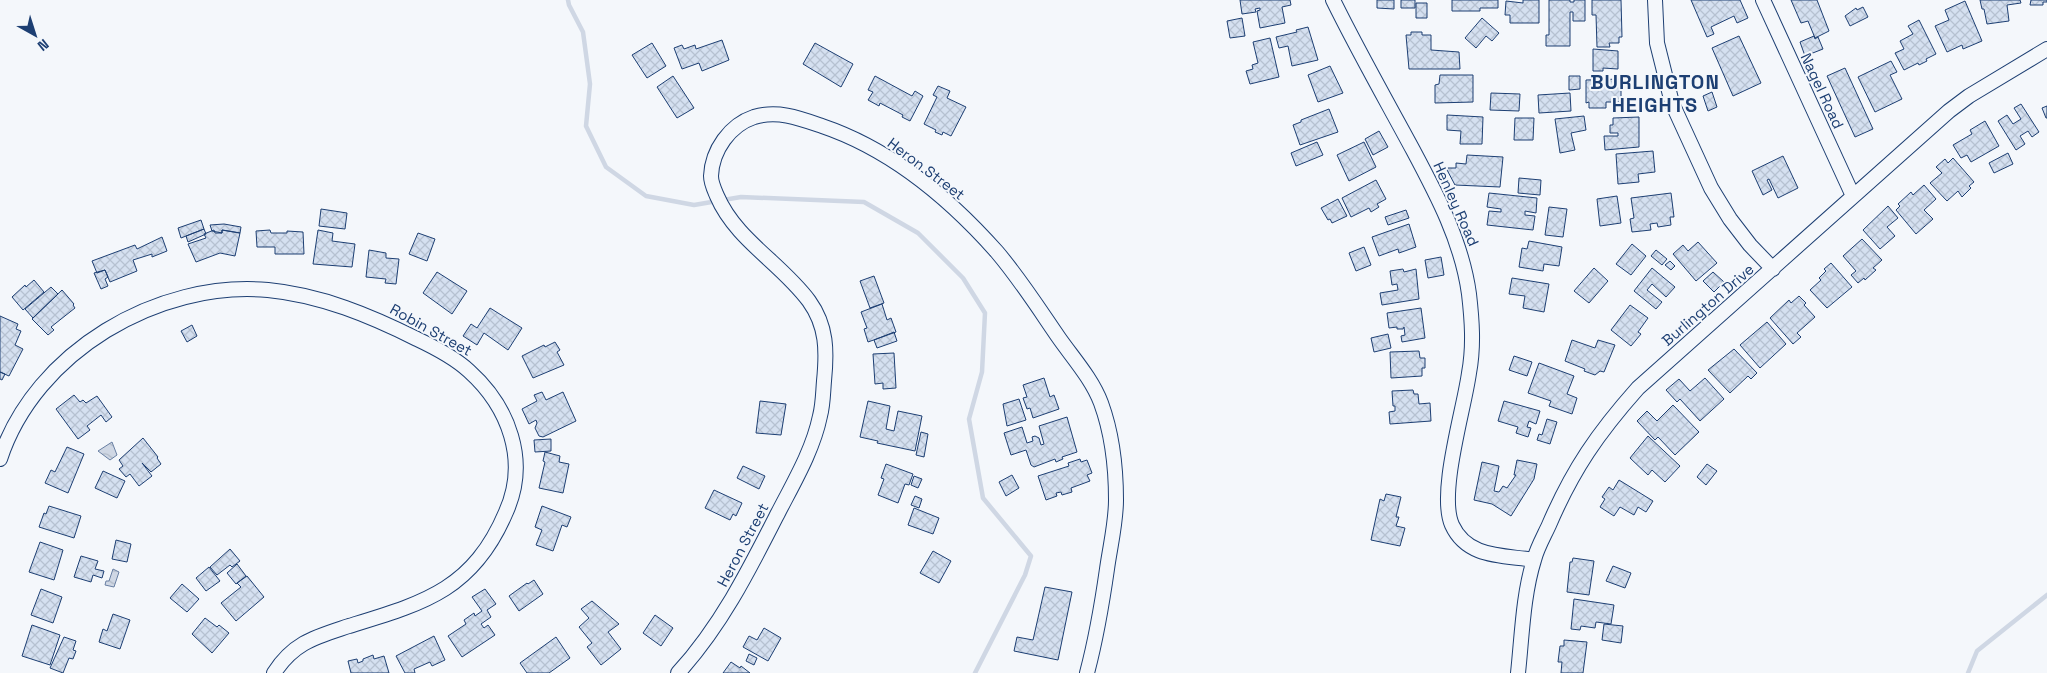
<svg xmlns="http://www.w3.org/2000/svg" width="2047" height="673" font-family="'Space Grotesk',sans-serif">
	<style>
		.water { fill: url(#water-waves); stroke: #687fa3 }
		.lines { fill: none; stroke-linecap: round; stroke-linejoin: round }
		.stream { stroke: #cfd7e4; stroke-width: 4.5 }
		.building { fill: url(#building-cross-hatch); stroke: #1d3f73 }
		.street-casing { stroke: #1d3f73; stroke-width: 16 }
		.street { stroke: #f4f7fb; stroke-width: 14 }
		.labels { text-anchor: middle; stroke-width: 4; stroke-linejoin: round; paint-order: stroke }
		.street-label { font-size: 15px; fill: #1d3f73; stroke: #f4f7fb }
		.district-label { font-size: 20px; font-weight: bold; letter-spacing: 1px; fill: #1d3f73; stroke: #f4f7fb }
	</style>
	<defs>
		<pattern id="water-waves" width="16" height="10" patternUnits="userSpaceOnUse" patternTransform="scale(1.25)"><rect width="16" height="10" fill="#cfd7e4"/><path d="M0 5q4-4 8 0t8 0" fill="none" stroke="#b1bac7"/></pattern>
		<pattern id="building-cross-hatch" width="8" height="8" patternUnits="userSpaceOnUse" patternTransform="scale(1.25)"><rect width="8" height="8" fill="#d5e0f0"/><path d="M0 0l8 8M0 8l8-8" fill="none" stroke="#b6c1d1"/></pattern>
	</defs>
	<rect width="100%" height="100%" fill="#f4f7fb"/>
	<path class="water" d="M112,442L117,455L110,460L98,451Z
		M113,569L119,572L114,587L105,585L106,581H109Z"/>
	<g class="lines">
		<path class="stream" d="M568,0L569,5L583,32L590,84L586,126L606,167L646,196L694,205L741,197L864,202L918,233L963,278L985,313L982,372L969,419L983,498L1031,556L1025,575L975,673
			M1968,673L1977,651L2047,595"/>
	</g>
	<path class="building" d="M1240,0H1290L1291,5L1282,7L1285,23L1260,28L1257,11L1260,10V8L1255,9L1256,12L1242,14Z
		M1377,0H1394V9L1377,8Z
		M1401,0H1415V8H1401Z
		M1452,0H1498V8H1480V11H1452Z
		M1523,0H1539V23H1510V15H1505L1506,1L1523,3Z
		M1549,0H1570V2H1574V0H1585V21H1573V12H1570V46H1546V35H1549Z
		M1592,0H1621L1622,37H1619V43H1609L1610,47H1597L1596,15H1592Z
		M1691,0H1740L1748,18L1737,23L1734,16L1711,27L1714,34L1707,37Z
		M1791,0H1817L1829,31L1815,38L1808,21L1801,23Z
		M1980,0H2020L2021,3L2007,5L2009,21L1987,24L1984,9H1982Z
		M2031,0H2047V2H2043V5H2030Z
		M1965,1L1982,41L1963,49L1962,45L1947,52L1935,26L1949,20L1945,10Z
		M1416,3H1427V18H1416Z
		M1863,7L1868,17L1850,26L1845,16L1856,8L1857,10Z
		M1242,18L1245,36L1230,38L1227,21Z
		M1482,18L1499,33L1492,41L1486,36L1476,48L1465,38Z
		M1919,20L1936,54L1926,59L1927,61L1919,65L1918,63L1904,70L1895,53L1904,49L1900,41L1913,34L1908,26Z
		M1308,27L1318,60L1292,66L1288,46L1279,48L1276,37L1297,32L1296,30Z
		M1411,32H1422V35H1431V50L1459,52L1460,69H1409L1406,35H1411Z
		M1739,36L1761,83L1733,96L1712,48Z
		M1814,36L1815,39L1818,37L1823,49L1805,56L1800,42Z
		M1270,38L1279,77L1250,84L1246,71L1253,69L1252,65L1258,63L1253,42Z
		M722,40L729,60L702,71L699,63L682,69L674,48L682,45L684,49L695,45L696,49Z
		M652,43L666,66L647,78L632,55Z
		M815,43L853,64L841,87L803,64Z
		M1593,49L1618,51V69L1603,68V71H1593Z
		M1891,61L1897,72L1890,75L1902,99L1875,112L1858,77Z
		M1330,66L1343,93L1318,102L1308,75Z
		M1845,68L1873,129L1855,137L1827,76Z
		M1440,75H1473V102L1435,103V85L1439,84Z
		M673,76L694,108L677,118L657,87Z
		M875,76L912,96L915,91L923,96L910,121L902,117L903,115L880,103L879,106L868,100L873,92L868,90Z
		M1569,76H1580V89L1569,90Z
		M1621,79V102H1606V108H1589V102L1586,103V80Z
		M938,86L950,91L947,98L966,107L951,136L943,132L942,135L935,132L936,130L924,124L937,97L933,95Z
		M1712,92L1717,107L1708,111L1703,96Z
		M1491,93L1520,94L1519,111L1490,110Z
		M1570,93L1571,111L1539,113L1538,95Z
		M2021,104L2039,132L2032,137L2028,131L2020,136L2025,144L2016,150L1998,121L2007,115L2013,124L2021,119L2014,108Z
		M2047,106V118H2046L2042,108Z
		M1329,109L1338,132L1300,145L1293,125L1301,122V120Z
		M1447,115L1483,117L1482,144H1460L1461,131L1447,130Z
		M1584,116L1586,130L1571,133L1575,150L1560,153L1555,119Z
		M1639,117V147L1605,150L1604,136H1618V133H1610V125H1613V118Z
		M1515,118H1534L1533,140H1514Z
		M1985,121L1999,146L1971,162L1967,155L1961,158L1953,145L1972,134L1970,130Z
		M1379,131L1388,147L1373,155L1365,139Z
		M1317,142L1323,155L1296,166L1291,153Z
		M1364,142L1376,167L1349,181L1337,155Z
		M1653,151L1655,172L1638,174L1639,182L1618,184L1616,154Z
		M2008,153L2013,164L1994,173L1989,163Z
		M1467,155L1503,157L1500,187L1455,185L1446,168H1456V163L1466,164Z
		M1783,156L1798,188L1778,198L1769,179L1767,180L1772,190L1763,195L1752,171Z
		M1953,158L1974,182L1969,186L1971,188L1962,197L1958,191L1947,201L1930,183L1942,173L1936,167L1945,159L1948,163Z
		M1519,178L1541,180L1540,195L1518,193Z
		M1376,180L1386,199L1377,204L1379,207L1371,212L1369,208L1351,217L1342,198Z
		M1924,185L1936,199L1924,210L1933,219L1916,234L1896,210L1900,206L1898,204L1911,192L1913,195Z
		M1489,193L1537,198L1536,213L1525,211V215L1535,216L1533,230L1487,225L1489,211L1501,212V209L1487,207Z
		M1671,193L1674,217H1670L1671,225L1658,227L1657,223L1650,224L1651,230L1632,232L1630,219L1634,218L1631,198Z
		M1617,196L1621,223L1600,226L1597,199Z
		M1338,199L1347,216L1332,223L1330,219L1328,220L1321,208Z
		M1888,206L1898,218L1887,227L1895,236L1880,249L1863,230Z
		M1549,207L1567,209L1563,237L1545,235Z
		M321,209L347,213L345,229L319,226Z
		M1406,210L1409,218L1388,225L1385,217Z
		M201,220L204,229L181,238L178,228Z
		M224,224L241,227L240,233L222,230V233L212,231L210,225Z
		M1409,224L1416,247L1399,253L1398,249L1379,256L1372,237Z
		M204,229L206,234L188,242L186,236Z
		M214,230L215,233H222V230L240,233L235,256L220,253L196,262L188,244L206,238L204,234Z
		M270,230L271,233H287V231L303,232L304,254H275V247H257L256,231Z
		M318,230L333,233L332,241L355,244L352,267L313,264Z
		M418,233L435,239L427,261L409,254Z
		M162,237L167,251L152,257V254L133,260L137,271L110,282L105,270L97,273L92,261L135,245L137,249Z
		M1862,239L1882,260L1873,268L1876,270L1865,280L1864,278L1858,283L1851,275L1856,271L1843,256Z
		M1529,241L1562,247L1559,266L1544,264L1543,271L1519,267L1522,248L1527,249Z
		M1698,242L1717,263L1696,281L1673,254L1683,245L1688,251Z
		M1632,244L1646,256L1631,275L1616,264Z
		M1364,247L1371,265L1356,271L1349,253Z
		M369,250L386,253V258L399,259L396,284L385,283L386,279L366,277Z
		M1656,250L1667,259L1662,265L1651,256Z
		M1441,257L1444,275L1428,278L1425,260Z
		M1670,261L1675,266L1671,270L1665,265Z
		M1831,263L1852,287L1827,308L1810,290L1821,280L1819,278L1826,271L1824,269Z
		M1594,268L1608,281L1589,303L1574,291Z
		M1652,268L1675,287L1666,297L1652,284L1647,290L1662,302L1656,309L1634,291Z
		M1403,269L1404,272L1416,269L1419,299L1382,305L1380,293L1398,290L1397,284L1392,285L1390,271Z
		M105,270L108,277L105,279L108,286L101,289L94,273Z
		M437,272L467,291L452,314L423,293Z
		M1713,272L1724,282L1714,292L1703,281Z
		M874,276L884,303L870,308L860,281Z
		M1512,278L1549,284L1544,312L1523,308L1525,296L1509,294Z
		M34,280L44,292L23,310L12,297L25,285L26,287Z
		M51,287L58,294L33,318L25,309Z
		M62,290L74,304L73,305L75,308L51,327L54,330L48,335L32,319Z
		M1799,296L1806,303L1804,305L1815,317L1797,333L1801,337L1793,344L1770,318L1789,300L1791,303Z
		M882,304L887,320L891,318L896,332L868,342L864,329L867,328L861,312Z
		M1630,305L1648,318L1638,332L1641,334L1631,346L1611,330Z
		M490,308L522,328L508,350L484,333L477,345L463,336L471,324L477,328Z
		M1421,308L1425,338L1402,342L1401,336L1405,335L1404,327L1403,329H1397V327L1389,328L1387,313Z
		M0,316L18,324L16,329L21,331L15,345L23,349L9,376L0,372Z
		M1767,322L1786,344L1760,368L1740,345Z
		M192,325L197,336L187,342L181,331Z
		M894,332L897,341L877,348L874,340Z
		M1388,334L1391,348L1374,352L1371,338Z
		M1572,340L1595,348L1598,340L1615,345L1604,372L1600,371L1595,375L1584,371L1585,369L1565,361Z
		M555,342L560,350L557,352L564,365L533,378L522,356L544,345L545,347Z
		M1734,349L1757,373L1751,379L1748,376L1730,393L1708,370Z
		M1419,351L1420,358H1425V368H1422V376L1391,378L1390,352Z
		M894,353L896,388L883,389V383L875,384L873,354Z
		M1514,356L1532,362L1527,376L1509,370Z
		M1539,363L1574,376L1567,394L1577,398L1572,414L1549,406L1551,401L1528,393Z
		M0,372L5,374L2,380L0,379Z
		M1044,378L1050,397L1054,395L1059,409L1033,418L1030,408L1027,409L1023,398L1027,397L1023,385Z
		M1705,378L1724,399L1700,421L1680,399L1677,402L1666,390L1679,379L1690,391Z
		M1413,390L1414,394H1418L1419,404L1430,403L1431,421L1390,424L1389,412L1395,411V406H1393L1392,391Z
		M542,392L546,400L563,392L576,421L543,437L539,436L535,428L537,423L536,420L529,424L522,409L537,401L534,395Z
		M74,395L80,402L83,400L86,403L97,396L112,417L106,422L101,415L87,426L90,430L78,439L56,409Z
		M1019,399L1026,420L1007,426L1003,404Z
		M760,401L786,404L781,435L756,433Z
		M868,401L890,406L886,429L894,431L898,411L922,416L915,451L877,443L878,441L860,437Z
		M1504,401L1540,411L1536,424L1529,421L1527,427L1531,428L1528,437L1516,433L1518,427L1498,421Z
		M1673,405L1699,432L1675,455L1658,437L1655,440L1637,421L1647,411L1657,421Z
		M1067,417L1077,452L1062,457L1063,459L1056,462L1055,459L1034,467L1031,465L1026,450L1011,455L1004,433L1022,427L1027,443L1033,441L1032,437L1035,436L1039,438L1041,445L1044,444L1039,426Z
		M1547,419L1557,422L1550,444L1537,440L1539,434L1542,435Z
		M921,432L928,434L924,457L916,455Z
		M1648,436L1680,466L1665,482L1652,470L1648,475L1630,458Z
		M143,438L158,457L157,458L161,464L151,472L142,463L152,476L139,486L130,474L126,477L119,469L123,466L119,460Z
		M551,439V451L535,452L534,440Z
		M67,447L84,454L68,493L45,483L51,470L55,472Z
		M545,452L560,456L559,462L569,464L563,493L539,488L545,462L543,461Z
		M1080,459L1081,462L1087,460L1092,473L1087,475L1090,481L1071,488L1072,492L1062,495L1061,492L1056,493L1057,496L1046,500L1038,476L1069,466L1068,463Z
		M1517,460L1537,464L1534,479L1511,516L1492,504L1474,500L1482,462L1499,466L1494,491L1499,492L1503,486L1507,488L1516,475H1514Z
		M886,464L913,474L909,485L905,484L898,503L878,495L884,479L881,478Z
		M1707,464L1717,471L1706,485L1697,477Z
		M743,466L765,476L759,489L737,478Z
		M103,471L125,481L117,498L95,488Z
		M1012,475L1019,488L1006,496L999,482Z
		M914,476L922,479L918,488L911,485Z
		M1619,480L1653,501L1646,512L1638,507L1634,515L1620,507L1614,516L1600,507L1605,499L1602,497L1609,487L1613,490Z
		M714,490L742,503L736,516L733,514L730,520L705,508Z
		M1386,494L1401,497L1396,517H1399L1396,526L1405,528L1400,546L1371,540L1380,499L1384,501Z
		M915,496L922,499L919,508L911,505Z
		M49,506L81,516L74,538L39,527L44,513L46,514Z
		M542,506L571,517L567,527L562,525L553,551L536,545L542,530L535,527Z
		M914,508L939,518L933,534L908,525Z
		M116,540L131,544L127,562L112,559Z
		M40,542L63,550L54,580L29,572Z
		M230,549L240,561L232,567L230,565L217,575L210,567Z
		M933,551L951,561L939,583L920,573Z
		M81,556L98,561L95,569L104,571L102,578L93,575L91,582L74,577Z
		M1573,558L1594,561L1589,595L1567,592L1570,562H1572Z
		M237,564L246,576L236,584L227,573Z
		M1613,566L1631,573L1625,588L1606,581Z
		M209,567L220,581L206,591L196,578Z
		M247,576L264,597L236,621L221,603L241,587L237,583Z
		M534,580L543,594L519,611L509,596L527,583L528,584Z
		M182,584L199,599L187,612L170,598Z
		M1045,587L1072,592L1058,660L1014,651L1017,637L1033,640Z
		M41,589L62,597L53,623L31,615Z
		M485,589L496,604L487,610L491,617L481,624L484,628L488,625L495,635L462,657L448,636L466,624L464,620L474,613L475,616L482,611L472,597Z
		M1574,599L1614,605L1611,624L1596,622L1595,628L1581,626L1580,630L1571,629Z
		M592,601L619,624L608,632L621,649L601,665L587,647L592,643L579,627L589,618L581,609Z
		M113,614L130,620L120,649L99,642L103,629L107,631Z
		M655,615L673,628L661,646L643,633Z
		M205,618L217,627L219,625L229,633L212,653L192,634Z
		M1604,624L1623,626L1621,643L1602,640Z
		M32,625L60,635L50,665L22,656Z
		M764,628L781,638L768,661L743,647L749,636L757,640Z
		M434,636L445,660L432,666L430,662L414,669L415,673H405L396,656Z
		M64,637L76,641L73,650L76,651L73,659L69,658L63,673L50,668Z
		M556,637L570,658L549,673H527L520,663Z
		M1564,640L1587,642L1583,673H1561L1562,662H1558L1560,646H1564Z
		M749,654L757,658L754,665L746,661Z
		M373,655L374,659L384,656L389,673H351L348,661L357,659L358,663L363,661V659Z
		M731,662L740,668L741,666L750,673H723Z"/>
	<g class="lines">
		<g class="street-casing">
			<path id="street" d="M1333,0C1358,51 1386,100 1413,150C1437,195 1462,242 1469,294C1472,320 1474,346 1469,373C1464,410 1438,493 1452,525C1467,558 1502,555 1534,560
				M1655,0L1657,43L1672,103L1711,188L1730,219L1750,245L1773,269
				M1763,0L1853,196
				M0,459C35,352 158,280 268,290C321,295 371,316 417,339C434,347 454,357 469,371C509,407 529,461 506,512C473,590 424,603 349,626C316,637 294,642 274,673
				M678,673C721,626 749,570 778,513C794,482 813,450 820,416C823,405 823,393 824,381C827,351 827,326 809,301C781,263 736,240 717,196C714,189 711,183 711,176C712,150 730,125 754,117C778,110 799,118 822,126C890,149 950,199 997,252C1020,279 1039,309 1059,338C1073,358 1092,379 1101,403C1112,433 1116,468 1116,500C1116,523 1110,547 1107,569C1102,604 1096,639 1087,673
				M1518,673C1522,636 1523,595 1534,560C1537,548 1544,536 1549,525C1573,469 1598,433 1638,388L1949,111L1969,96L2047,49"/>
		</g>
		<use href="#street" class="street"/>
	</g>
	<g class="labels">
		<g class="street-label">
			<text transform="translate(1822 91) rotate(65)" y="5">Nagel Road</text>
			<text transform="translate(926 169) rotate(37)" y="5">Heron Street</text>
			<text transform="translate(1456 204) rotate(66)" y="5">Henley Road</text>
			<text transform="translate(1708 305) rotate(-41)" y="5">Burlington Drive</text>
			<text transform="translate(431 330) rotate(29)" y="5">Robin Street</text>
			<text transform="translate(743 545) rotate(-62)" y="5">Heron Street</text>
		</g>
		<g class="district-label">
			<text x="1655" y="89">BURLINGTON<tspan x="1655" dy="23">HEIGHTS</tspan></text>
		</g>
	</g>
	<g transform="translate(35 35) rotate(141)" stroke="#f4f7fb" stroke-width="4" paint-order="stroke">
	<path d="M0-4L9 19L0 12L-9 19Z" fill="#1d3f73"/>
	<text y="-8" font-size="14" font-weight="bold" text-anchor="middle" fill="#1d3f73">N</text>
	</g>
</svg>
